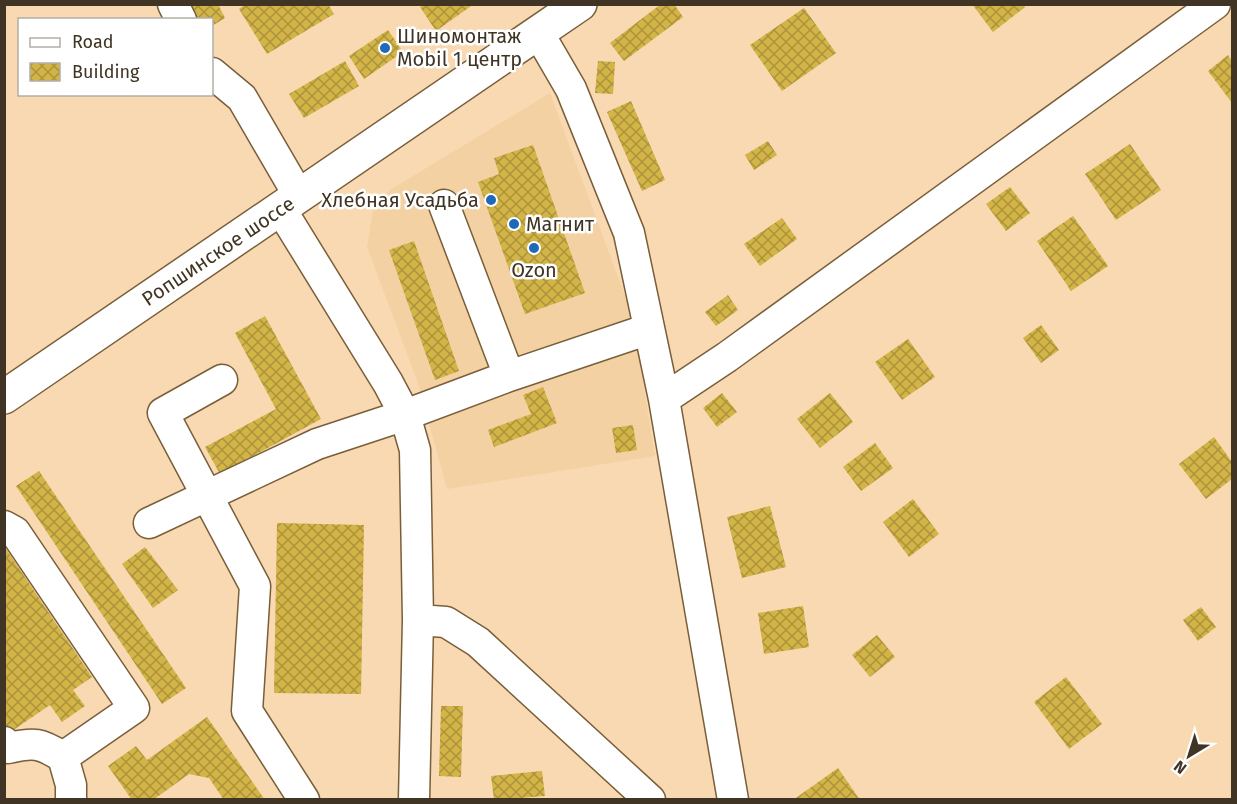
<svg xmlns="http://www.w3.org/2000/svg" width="1237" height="804" font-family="'Fira Sans',sans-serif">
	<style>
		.built { fill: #f4d1a2 }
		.building { fill: url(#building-cross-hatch) }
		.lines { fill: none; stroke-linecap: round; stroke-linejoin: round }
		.minor-casing { stroke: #795e3a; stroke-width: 33 }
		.major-casing { stroke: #795e3a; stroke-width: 36 }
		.minor { stroke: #fff; stroke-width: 30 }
		.major { stroke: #fff; stroke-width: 33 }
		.poi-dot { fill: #1e69b8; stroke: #fff; stroke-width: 2 }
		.labels { text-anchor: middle; stroke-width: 5; stroke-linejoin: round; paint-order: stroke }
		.poi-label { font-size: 20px; fill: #403424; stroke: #fff; text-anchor: start }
		.street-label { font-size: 20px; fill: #403424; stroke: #fff }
	</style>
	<defs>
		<pattern id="building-cross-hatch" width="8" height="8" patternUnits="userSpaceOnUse" patternTransform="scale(1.5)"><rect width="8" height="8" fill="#d2b447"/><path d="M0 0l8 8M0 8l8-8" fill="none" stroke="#ac933b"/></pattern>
	</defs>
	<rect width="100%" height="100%" fill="#f8d9b2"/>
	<path class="built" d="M550,93L632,315L655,456L447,489L418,383L367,247L373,210L390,190Z"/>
	<path class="building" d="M189,4H218L225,18L212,26V20H197Z
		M246,4H328L334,14L267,54L239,9Z
		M425,4H474L436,31L420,7Z
		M661,4H674L683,17L624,61L610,43Z
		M972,4H1023L1025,7L993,32Z
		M804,8L836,53L782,91L750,45Z
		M388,30L403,52L364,79L349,56Z
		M1228,55L1232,61V103L1208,71Z
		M345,61L359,86L304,118L289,94Z
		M598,61L615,62L613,94L595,93Z
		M631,101L665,180L642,191L607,112Z
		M768,141L777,155L754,170L745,155Z
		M1130,144L1161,190L1116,220L1085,174Z
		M533,145L585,293L525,314L478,182L499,174L494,158Z
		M1010,187L1030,213L1006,231L986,204Z
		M1073,216L1108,266L1071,291L1037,241Z
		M782,218L797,239L760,266L744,244Z
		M414,241L459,371L435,380L389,250Z
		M728,295L738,310L716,326L705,312Z
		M265,316L321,419L220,474L205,447L276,409L235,333Z
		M1041,325L1059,350L1041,363L1023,338Z
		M908,339L935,377L902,400L875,362Z
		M543,387L557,423L494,447L488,430L531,414L523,395Z
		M722,393L737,412L717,427L703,408Z
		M830,393L853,422L820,448L797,419Z
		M633,425L637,450L616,453L612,428Z
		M1214,437L1232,462V479L1206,499L1179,464Z
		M875,443L893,468L861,491L843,467Z
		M39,471L186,688L162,704L16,486Z
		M913,499L939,534L909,557L883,522Z
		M770,506L786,567L742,578L727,517Z
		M277,523L364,525L361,694L274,693Z
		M4,546L92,677L73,690L85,706L62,722L50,705L9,733L4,725Z
		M145,547L178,590L153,608L122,564Z
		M803,606L809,647L764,654L758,613Z
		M1201,607L1216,627L1198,641L1183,620Z
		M877,635L895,657L870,677L852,655Z
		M1066,677L1102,724L1069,749L1034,702Z
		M441,706H463L461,777L439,776Z
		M207,717L265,800H224L209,778L189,774L153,800H132L108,766L136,746L147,760Z
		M838,768L860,800H793Z
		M542,771L545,796L494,800L491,776Z"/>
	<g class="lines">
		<g class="minor-casing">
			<path id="minor" d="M173,4L181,20
				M539,34L571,89L629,233L664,399L733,800
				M212,73L242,98L299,196
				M444,205L509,376
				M280,208L388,383L405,415L415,450L418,620L414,800
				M222,380L163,413L255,586L247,711L304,800
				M664,399L727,357L1215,4
				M149,523L317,444L405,415L509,376L649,329
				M4,526L15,532L134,708L63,757L71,785V800
				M418,620L446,622L478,642L650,800
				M4,742L8,748C35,742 40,743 63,757"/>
		</g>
		<g class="major-casing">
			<path id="major" d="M4,397L580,4"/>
		</g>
		<use href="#minor" class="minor"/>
		<use href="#major" class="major"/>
	</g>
	<g class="poi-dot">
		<circle cx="385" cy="48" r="6"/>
		<circle cx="491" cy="200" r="6"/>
		<circle cx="514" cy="224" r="6"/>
		<circle cx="534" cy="248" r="6"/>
	</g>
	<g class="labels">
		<g class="poi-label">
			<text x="397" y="43">Шиномонтаж<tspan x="397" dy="23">Mobil 1 центр</tspan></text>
			<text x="479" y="207" text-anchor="end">Хлебная Усадьба</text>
			<text x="526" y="231">Магнит</text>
			<text x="534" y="277" text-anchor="middle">Ozon</text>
		</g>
		<g class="street-label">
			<text transform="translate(218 251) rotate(-34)" y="7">Ропшинское шоссе</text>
		</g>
	</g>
	<rect width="1237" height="804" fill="none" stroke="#403424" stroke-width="12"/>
	<rect x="18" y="18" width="195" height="78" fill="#ffffff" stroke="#b3aea7" stroke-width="1.5"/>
	<rect x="30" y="38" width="30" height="9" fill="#ffffff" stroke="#b3aea7" stroke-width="1.5"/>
	<text x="72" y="48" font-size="18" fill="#403424">Road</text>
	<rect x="30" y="63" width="30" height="18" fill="url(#building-cross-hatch)" stroke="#b3aea7" stroke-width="1.5"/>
	<text x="72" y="78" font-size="18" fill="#403424">Building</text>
	<g transform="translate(1189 756) rotate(218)" stroke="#ffffff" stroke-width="4.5" paint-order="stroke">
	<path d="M0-4.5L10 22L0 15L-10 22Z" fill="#403424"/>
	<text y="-9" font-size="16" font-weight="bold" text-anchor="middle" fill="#403424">N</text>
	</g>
</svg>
